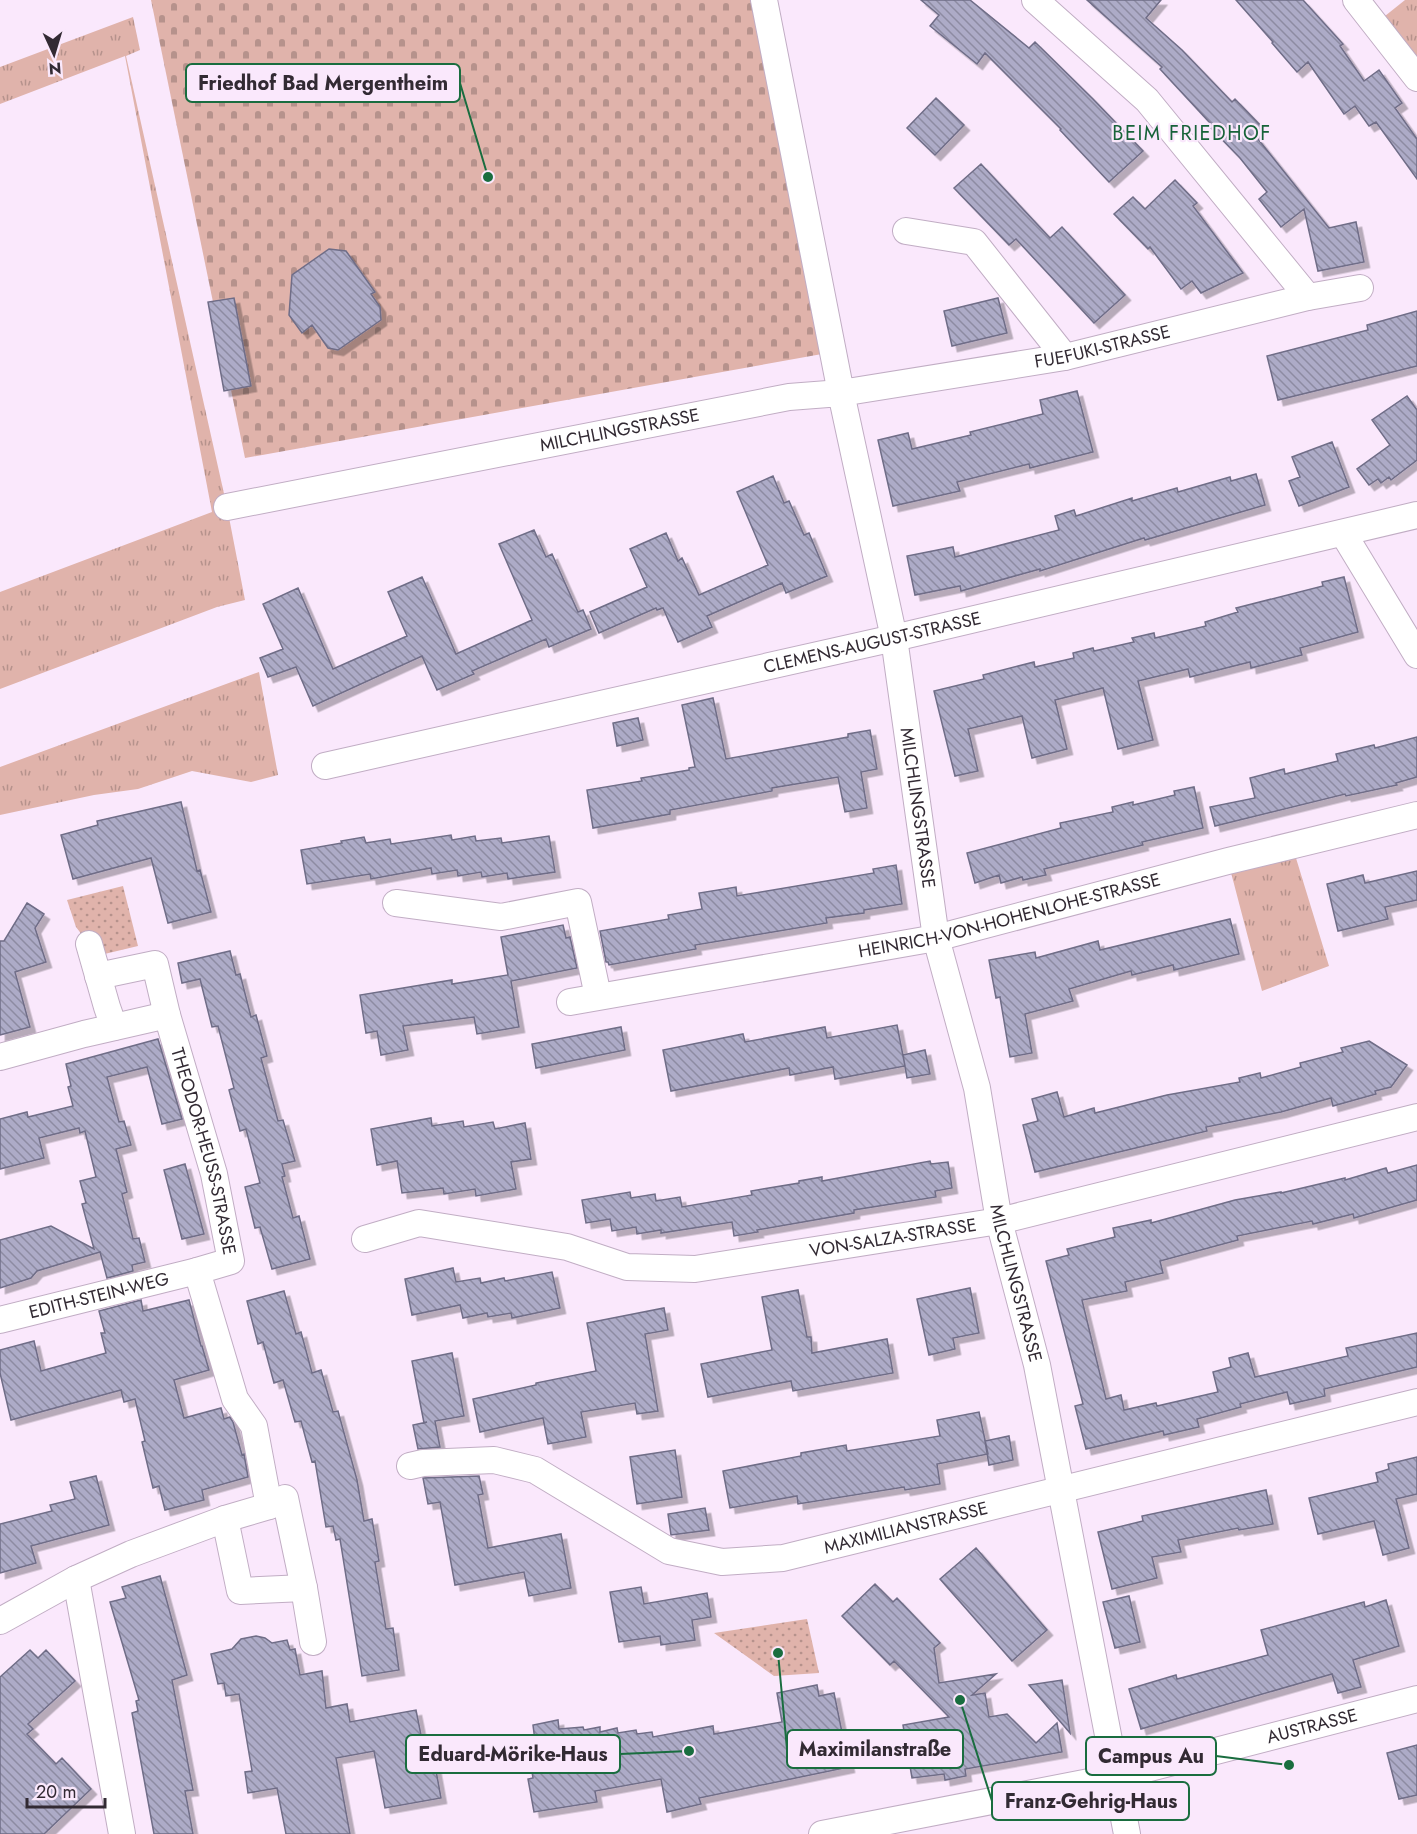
<svg xmlns="http://www.w3.org/2000/svg" width="1417" height="1834" font-family="Jost,sans-serif">
	<style>
		.grass { fill: url(#grass-tufts) }
		.cemetery { fill: url(#cemetery-stones) }
		.park { fill: url(#park-dots) }
		.building { fill: url(#building-back-hatch); stroke: #6f6d87; stroke-width: 1.5; filter: url(#shadow) }
		.lines { fill: none; stroke-linecap: round; stroke-linejoin: round }
		.minor-casing { stroke: #c1adc4; stroke-width: 28 }
		.minor { stroke: #fff; stroke-width: 26 }
		.labels { text-anchor: middle; stroke-width: 4.5; stroke-linejoin: round; paint-order: stroke }
		.street-label { font-size: 18px; fill: #322a33; stroke: #fae8fc }
		.neighbourhood-label { font-size: 20px; letter-spacing: 1.5px; fill: #176339; stroke: #fae8fc }
		.leader { fill: none; stroke: #196d3f; stroke-width: 2 }
		.callout-dot { fill: #196d3f; stroke: #fae8fc; stroke-width: 2 }
		.callout { fill: #fae8fc; stroke: #196d3f; stroke-width: 2 }
		.callout-label { font-size: 20px; text-anchor: middle; font-weight: bold; fill: #322a33 }
	</style>
	<defs>
		<pattern id="grass-tufts" width="24" height="20" patternUnits="userSpaceOnUse" patternTransform="scale(1.5)"><rect width="24" height="20" fill="#e0b3ab"/><path d="M3 7l-1-3M5 7V3M7 7l1-3M15 17l-1-3M17 17v-4M19 17l1-3" fill="none" stroke="#b6928c"/></pattern>
		<pattern id="cemetery-stones" width="16" height="16" patternUnits="userSpaceOnUse" patternTransform="scale(1.5)"><rect width="16" height="16" fill="#e0b3ab"/><path d="M2 7V4a2 2 0 0 1 4 0v3zM10 15v-3a2 2 0 0 1 4 0v3z" fill="#b6928c"/></pattern>
		<pattern id="park-dots" width="8" height="8" patternUnits="userSpaceOnUse" patternTransform="scale(1.5)"><rect width="8" height="8" fill="#e0b3ab"/><path d="M2 2h.1M6 6h.1" fill="none" stroke="#b6928c" stroke-width="1.8" stroke-linecap="round"/></pattern>
		<pattern id="building-back-hatch" width="6" height="6" patternUnits="userSpaceOnUse" patternTransform="scale(1.5)"><rect width="6" height="6" fill="#adabc7"/><path d="M-1 5l2 2M0 0l6 6M5-1l2 2" fill="none" stroke="#8d8ba2"/></pattern>
		<filter id="shadow"><feDropShadow dx="5.5" dy="5.5" stdDeviation="0" flood-color="#0004"/></filter>
	</defs>
	<rect width="100%" height="100%" fill="#fae8fc"/>
	<path class="grass" d="M1405,0H1417V78L1375,24Z
		M133,17L140,50L126,56L227,507L245,600L217,607L0,689V592L212,512L125,56L0,104V67Z
		M259,672L278,775L251,782L192,771L138,789L94,795L0,815V767Z
		M1292,845L1329,966L1262,991L1228,861Z"/>
	<path class="cemetery" d="M151,0H756L822,354L245,458Z"/>
	<path class="park" d="M123,886L138,946L92,957L89,944L76,927L67,900Z
		M807,1619L819,1673L774,1676L714,1633Z"/>
	<path class="building" d="M921,0H970L1029,48L1035,42L1093,99L1143,151L1109,182L1060,130L1061,129L985,53L977,64L930,26L939,15Z
		M1087,0H1161L1146,18L1182,50L1232,102L1235,99L1262,127L1254,134L1329,228L1356,222L1364,262L1318,271L1304,209L1281,227L1259,199L1267,192L1240,158L1208,125L1210,123L1160,69L1162,67Z
		M1236,0H1303L1343,44L1340,46L1364,81L1379,70L1402,103L1395,108L1417,139V179L1376,122L1369,126L1355,106L1344,114L1308,62L1297,72L1272,43L1273,42Z
		M936,98L964,125L935,155L907,128Z
		M981,164L1050,238L1062,227L1125,295L1094,323L1016,239L1009,245L954,188Z
		M1175,180L1197,203L1193,206L1243,273L1201,293L1192,281L1181,289L1150,247L1148,249L1114,214L1133,197L1145,209Z
		M329,249L346,251L375,292L371,294L380,307L381,320L338,350L328,348L312,325L302,333L289,315L292,275Z
		M234,298L251,386L224,391L208,302Z
		M998,298L1007,333L952,346L944,311Z
		M1417,311V366L1278,400L1267,356L1368,330L1367,325Z
		M1077,391L1093,452L1030,468L1029,464L957,482L960,491L893,506L878,440L908,433L912,449L971,435L970,432L1043,414L1040,400Z
		M1407,396L1417,410V460L1391,480L1389,477L1381,483L1378,479L1369,485L1357,469L1390,445L1372,420Z
		M1332,442L1349,487L1299,506L1289,481L1300,477L1292,457Z
		M1256,474L1265,505L1145,540L1144,538L1040,571V569L961,591L960,586L915,595L907,556L953,547L955,557L1059,530L1055,516L1074,510L1076,516L1132,498V501L1177,488L1178,492L1230,477L1231,481Z
		M773,476L784,503L789,501L804,535L809,533L827,576L786,593L782,583L707,616L712,627L678,642L663,608L657,610L656,608L599,633L590,612L647,587L630,549L666,533L678,561L682,558L699,595L768,565L737,492Z
		M534,530L546,557L552,554L578,612L583,610L591,629L549,647L546,639L472,671L474,674L437,690L422,656L313,706L296,667L268,677L260,658L283,649L263,604L298,588L333,669L407,636L388,592L422,577L456,654L532,620L499,544Z
		M1344,577L1358,632L1300,648L1302,655L1251,668L1250,662L1190,677L1188,669L1138,681L1153,740L1118,749L1103,688L1055,700L1067,749L1032,758L1022,716L968,729L978,771L955,776L934,691L984,679L983,675L1034,662L1035,667L1074,658L1073,653L1093,648L1094,651L1134,642L1132,638L1154,633L1155,638L1206,626L1205,622L1238,612L1236,608L1323,586L1322,582Z
		M713,698L726,759L848,737V734L870,730L877,769L861,772L867,808L845,812L838,777L772,788V791L670,810V814L593,828L587,790L642,781L641,778L689,770V768L695,767L682,705Z
		M638,718L643,740L617,746L613,723Z
		M1417,737V777L1396,783L1397,785L1346,796L1345,794L1215,826L1210,807L1255,798L1250,778L1284,769L1285,774L1338,761L1336,754L1374,745L1375,748Z
		M1194,787L1203,828L1142,842L1143,845L1044,869L1046,875L1023,880L1022,877L1001,883L999,875L975,883L967,853L1061,828L1060,823L1113,812L1112,807L1133,802V805L1175,795L1174,791Z
		M181,802L197,871L200,870L211,912L168,923L151,858L73,879L61,835L98,825L97,821Z
		M451,835L452,840L475,836L476,841L501,838L502,843L549,836L555,872L508,879L507,873L482,877L481,872L458,876L457,870L432,874L431,868L371,879L370,874L307,884L301,850L342,843L341,841L364,837L366,843L390,839L391,844Z
		M896,865L902,904L864,910V913L826,918L827,923L695,945L696,949L609,965L608,962H606L600,931L669,919L668,915L702,909L699,893L736,887L737,896L874,873L873,869Z
		M1417,871V900L1385,907L1388,919L1338,931L1327,884L1363,875L1365,883Z
		M27,903L44,914L35,928L46,962L15,972L30,1027L0,1035V941H4Z
		M1230,919L1239,954L1174,970L1173,965L1132,975L1131,971L1069,989L1073,1001L1025,1014L1032,1053L1010,1057L1000,997L996,998L989,960L1035,952L1036,958L1098,941L1100,950Z
		M563,925L566,938L570,937L577,968L511,981L519,1027L477,1034L474,1017L403,1026L408,1050L381,1055L377,1031L366,1033L360,995L452,980V984L508,975L501,937Z
		M230,951L236,975L240,974L251,1017L256,1015L267,1056L261,1058L278,1121L283,1120L295,1161L282,1164L285,1176L282,1177L293,1218L299,1216L310,1259L272,1269L260,1227L255,1228L245,1187L260,1183L246,1129L240,1131L229,1090L234,1088L218,1026L212,1027L200,979L182,983L178,963Z
		M897,1025L905,1066L835,1079L833,1067L790,1075L789,1068L671,1091L663,1050L743,1034L745,1042L825,1027L827,1038Z
		M621,1027L625,1050L536,1068L532,1044Z
		M158,1039L182,1119L162,1124L147,1067L107,1077L119,1122L124,1121L131,1145L116,1149L127,1192L122,1194L133,1239L139,1238L145,1262L132,1265L133,1271L107,1278L100,1252L37,1271L31,1278L0,1288V1240L51,1226L94,1249L82,1204L86,1203L80,1181L96,1177L85,1131L80,1133L79,1128L39,1138L44,1158L0,1169V1119L27,1112L28,1117L73,1106L68,1087L71,1086L66,1064Z
		M1369,1041L1407,1065L1391,1087L1375,1091L1376,1094L1333,1106L1331,1098L1281,1112L1206,1127L1207,1131L1035,1172L1023,1125L1038,1121L1032,1099L1057,1092L1064,1117L1094,1108L1095,1113L1167,1095L1240,1082L1239,1078L1260,1073L1261,1078L1301,1067L1300,1063L1343,1052L1341,1048Z
		M925,1050L930,1074L907,1078L903,1055Z
		M431,1118L432,1126L463,1121L464,1127L493,1122L495,1129L525,1123L531,1159L511,1162L516,1189L476,1196L475,1189L444,1194L443,1188L402,1193L397,1161L377,1165L371,1129Z
		M930,1161L931,1164L948,1162L952,1188L935,1191L936,1197L854,1210V1213L757,1230L758,1232L734,1236L732,1222L661,1233V1230L637,1234L636,1227L612,1231L610,1219L586,1223L582,1200L630,1192L631,1198L655,1194L656,1201L680,1197L682,1207L752,1195L751,1191L799,1183V1181L822,1177V1181Z
		M185,1164L204,1234L182,1239L164,1170Z
		M1417,1165V1200L1354,1218L1353,1214L1313,1224L1312,1221L1237,1236L1238,1240L1160,1261L1163,1273L1125,1282L1127,1291L1082,1300L1106,1399L1121,1395L1124,1410L1156,1403L1157,1406L1218,1392L1213,1372L1231,1367L1229,1358L1248,1353L1255,1377L1348,1356L1346,1348L1417,1333V1367L1324,1389L1325,1396L1290,1404L1287,1392L1240,1404L1241,1407L1197,1419L1199,1427L1164,1435L1163,1431L1086,1449L1075,1406L1083,1404L1046,1261L1069,1255L1067,1249L1115,1237L1113,1228L1151,1220V1223L1235,1200L1281,1192V1193L1345,1178V1180L1386,1168L1388,1173Z
		M453,1268L456,1282L480,1278L481,1283L504,1278L505,1281L552,1272L560,1308L512,1318L511,1313L488,1317L487,1313L463,1318L460,1305L412,1315L405,1279Z
		M970,1288L979,1333L953,1338L955,1349L929,1355L917,1299Z
		M798,1290L807,1337H811L812,1353L887,1339L893,1373L793,1391L791,1381L708,1397L701,1364L772,1350L762,1297Z
		M284,1291L296,1334L301,1332L312,1373L321,1370L333,1412L338,1411L357,1480L364,1521L372,1519L379,1561L375,1562L386,1629L393,1628L399,1670L362,1676L340,1539L336,1540L333,1526L326,1527L315,1461L312,1462L301,1421L295,1422L283,1380L274,1383L263,1342L258,1344L247,1301Z
		M141,1300L143,1311L189,1300L201,1346H202L209,1370L174,1380L184,1418L221,1408L224,1419L230,1417L233,1422L242,1455L244,1454L248,1477L202,1490L204,1500L165,1510L159,1486L153,1488L142,1442L145,1441L135,1399L124,1402L121,1390L11,1420L0,1373V1350L34,1341L41,1371L106,1353L101,1333H105L99,1311Z
		M664,1308L668,1330L645,1334L658,1411L637,1414L635,1403L581,1412L586,1437L548,1444L543,1418L480,1432L473,1399L536,1385V1383L596,1371L587,1323Z
		M452,1353L464,1416L435,1421L440,1447L418,1449L413,1425L427,1422L424,1423L412,1361Z
		M979,1412L988,1454L937,1464L940,1484L905,1490L904,1487L798,1504L797,1496L730,1508L723,1471L801,1456V1453L846,1445L847,1451L940,1436L937,1420Z
		M1009,1436L1013,1460L989,1465L985,1441Z
		M675,1450L682,1497L637,1504L630,1457Z
		M1417,1457V1494L1396,1499L1409,1548L1383,1555L1374,1521L1318,1534L1309,1498L1378,1482L1376,1473L1389,1469L1388,1464Z
		M96,1476L109,1525L31,1546L36,1563L0,1573V1524L52,1511L50,1505L75,1499L70,1482Z
		M479,1476L483,1494L478,1495L488,1548L561,1534L571,1588L529,1596L524,1572L455,1585L440,1502L428,1504L423,1478Z
		M1266,1490L1273,1524L1239,1530L1238,1528L1178,1540L1181,1552L1152,1557L1157,1578L1112,1589L1098,1532L1143,1521L1142,1516Z
		M705,1508L709,1530L671,1535L668,1514Z
		M976,1548L1047,1630L1012,1661L940,1579Z
		M160,1576L187,1675L172,1680L193,1790L185,1791L193,1834H154L132,1713L138,1711L136,1701L139,1700L110,1602L126,1598L122,1587Z
		M875,1584L893,1602L897,1598L940,1643L934,1648L939,1683L996,1674L972,1695L985,1693L989,1717L1007,1714L1036,1743L1057,1723L1062,1752L965,1769L966,1776L945,1780L944,1774L912,1778L903,1725L949,1717L894,1661L890,1665L842,1616Z
		M641,1587L644,1604L707,1593L711,1617L692,1620L695,1640L661,1645L660,1636L619,1642L610,1592Z
		M1129,1596L1140,1642L1115,1648L1103,1602Z
		M1386,1600L1399,1646L1353,1660L1361,1687L1338,1693L1332,1674L1141,1729L1129,1689L1176,1675L1177,1679L1268,1655L1261,1630L1364,1602L1365,1607Z
		M256,1636L265,1638L272,1643L287,1640L290,1650L295,1649L300,1675L322,1671L326,1708L347,1704L350,1722L416,1710L422,1740L430,1738L441,1798L385,1808L374,1751L336,1758L350,1834H286L277,1788L248,1793L245,1772L252,1771L239,1694L226,1696L224,1683L218,1684L211,1654L232,1649L241,1639Z
		M30,1650L38,1658L46,1650L75,1681L28,1724L33,1729L27,1734L56,1764L62,1758L91,1789L44,1834H0V1677Z
		M1062,1680L1070,1733L1029,1685Z
		M817,1685L819,1696L834,1693L849,1767L699,1798L701,1804L667,1812L661,1779L595,1791L597,1802L534,1812L528,1779L533,1778L530,1760H534L531,1742L535,1741L533,1725L558,1720L559,1729L583,1727L584,1730L600,1727V1732L617,1728L618,1733L636,1730L637,1734L652,1732L653,1737L713,1726L714,1734L782,1722L777,1693Z
		M1417,1745V1795L1399,1799L1387,1753Z"/>
	<g class="lines">
		<g class="minor-casing">
			<g id="minor">
				<path id="s1" d="M764,0L841,393L1065,357L1308,297L1360,288"/>
				<path d="M1035,0L1147,100L1308,297"/>
				<path d="M1356,0L1417,78"/>
				<path d="M906,231L974,242L1065,357"/>
				<path id="s2" d="M227,507L789,397L841,393L894,638L936,938L977,1088L999,1221L1037,1365L1127,1834"/>
				<path d="M1343,533L1417,655"/>
				<path id="s3" d="M325,766L894,638L1417,515"/>
				<path d="M396,903L501,917L578,902L598,996"/>
				<path d="M89,944L107,1007L114,1027"/>
				<path id="s4" d="M98,976L155,964L167,1015L214,1174L231,1261L197,1271L235,1399L254,1426L269,1506"/>
				<path id="s5" d="M570,1002L936,938L1228,861L1417,815"/>
				<path d="M0,1057L84,1034L167,1015"/>
				<path id="s6" d="M365,1239L419,1223L567,1247L627,1267L695,1269L999,1221L1417,1117"/>
				<path id="s7" d="M0,1320L197,1271"/>
				<path id="s8" d="M410,1466L423,1463L494,1460L535,1470L669,1551L722,1562L783,1558L1417,1402"/>
				<path d="M225,1519L240,1591L304,1588"/>
				<path d="M76,1579L122,1834"/>
				<path d="M0,1621L76,1579L131,1554L225,1519L269,1506L285,1498L304,1588L313,1642"/>
				<path id="s9" d="M822,1834L1115,1777L1417,1699"/>
			</g>
		</g>
		<use href="#minor" class="minor"/>
	</g>
	<g class="labels">
		<g class="street-label">
			<text dy="6" stroke="none"><textPath href="#s1" startOffset="666">FUEFUKI-STRASSE</textPath></text>
			<text dy="6" stroke="none"><textPath href="#s2" startOffset="400">MILCHLINGSTRASSE</textPath></text>
			<text dy="6" stroke="none"><textPath href="#s3" startOffset="561">CLEMENS-AUGUST-STRASSE</textPath></text>
			<text dy="6" stroke="none"><textPath href="#s2" startOffset="1047">MILCHLINGSTRASSE</textPath></text>
			<text dy="6" stroke="none"><textPath href="#s5" startOffset="448">HEINRICH-VON-HOHENLOHE-STRASSE</textPath></text>
			<text dy="6" stroke="none"><textPath href="#s4" startOffset="252">THEODOR-HEUSS-STRASSE</textPath></text>
			<text dy="6" stroke="none"><textPath href="#s6" startOffset="538">VON-SALZA-STRASSE</textPath></text>
			<text dy="6" stroke="none"><textPath href="#s2" startOffset="1533">MILCHLINGSTRASSE</textPath></text>
			<text dy="6" stroke="none"><textPath href="#s7" startOffset="102">EDITH-STEIN-WEG</textPath></text>
			<text dy="6" stroke="none"><textPath href="#s8" startOffset="525">MAXIMILIANSTRASSE</textPath></text>
			<text dy="6" stroke="none"><textPath href="#s9" startOffset="502">AUSTRASSE</textPath></text>
		</g>
		<g class="neighbourhood-label">
			<text x="1192" y="140">BEIM FRIEDHOF</text>
		</g>
	</g>
	<path class="leader" d="M488 177L460 83M778 1653L787 1749M689 1751L620 1754M1289 1765L1216 1756M960 1700L992 1801"/>
	<g class="callout-dot">
		<circle cx="488" cy="177" r="6"/>
		<circle cx="778" cy="1653" r="6"/>
		<circle cx="689" cy="1751" r="6"/>
		<circle cx="1289" cy="1765" r="6"/>
		<circle cx="960" cy="1700" r="6"/>
	</g>
	<g class="callout">
		<rect x="186" y="64" width="274" height="38" rx="6"/>
		<rect x="787" y="1730" width="176" height="38" rx="6"/>
		<rect x="406" y="1735" width="214" height="38" rx="6"/>
		<rect x="1086" y="1737" width="130" height="38" rx="6"/>
		<rect x="992" y="1782" width="197" height="38" rx="6"/>
	</g>
	<g class="callout-label">
		<text x="323" y="90">Friedhof Bad Mergentheim</text>
		<text x="875" y="1756">Maximilanstraße</text>
		<text x="513" y="1761">Eduard-Mörike-Haus</text>
		<text x="1151" y="1763">Campus Au</text>
		<text x="1091" y="1808">Franz-Gehrig-Haus</text>
	</g>
	<g transform="translate(54 54) rotate(176)" stroke="#fae8fc" stroke-width="4.5" paint-order="stroke">
	<path d="M0-4.5L10 22L0 15L-10 22Z" fill="#322a33"/>
	<text y="-9" font-size="16" font-weight="bold" text-anchor="middle" fill="#322a33">N</text>
	</g>
	<path d="M27 1798v9h78v-9" fill="none" stroke="#322a33" stroke-width="3"/>
	<text x="36" y="1798" font-size="18" fill="#322a33" stroke="#fae8fc" stroke-width="4.5" paint-order="stroke">20 m</text>
</svg>
